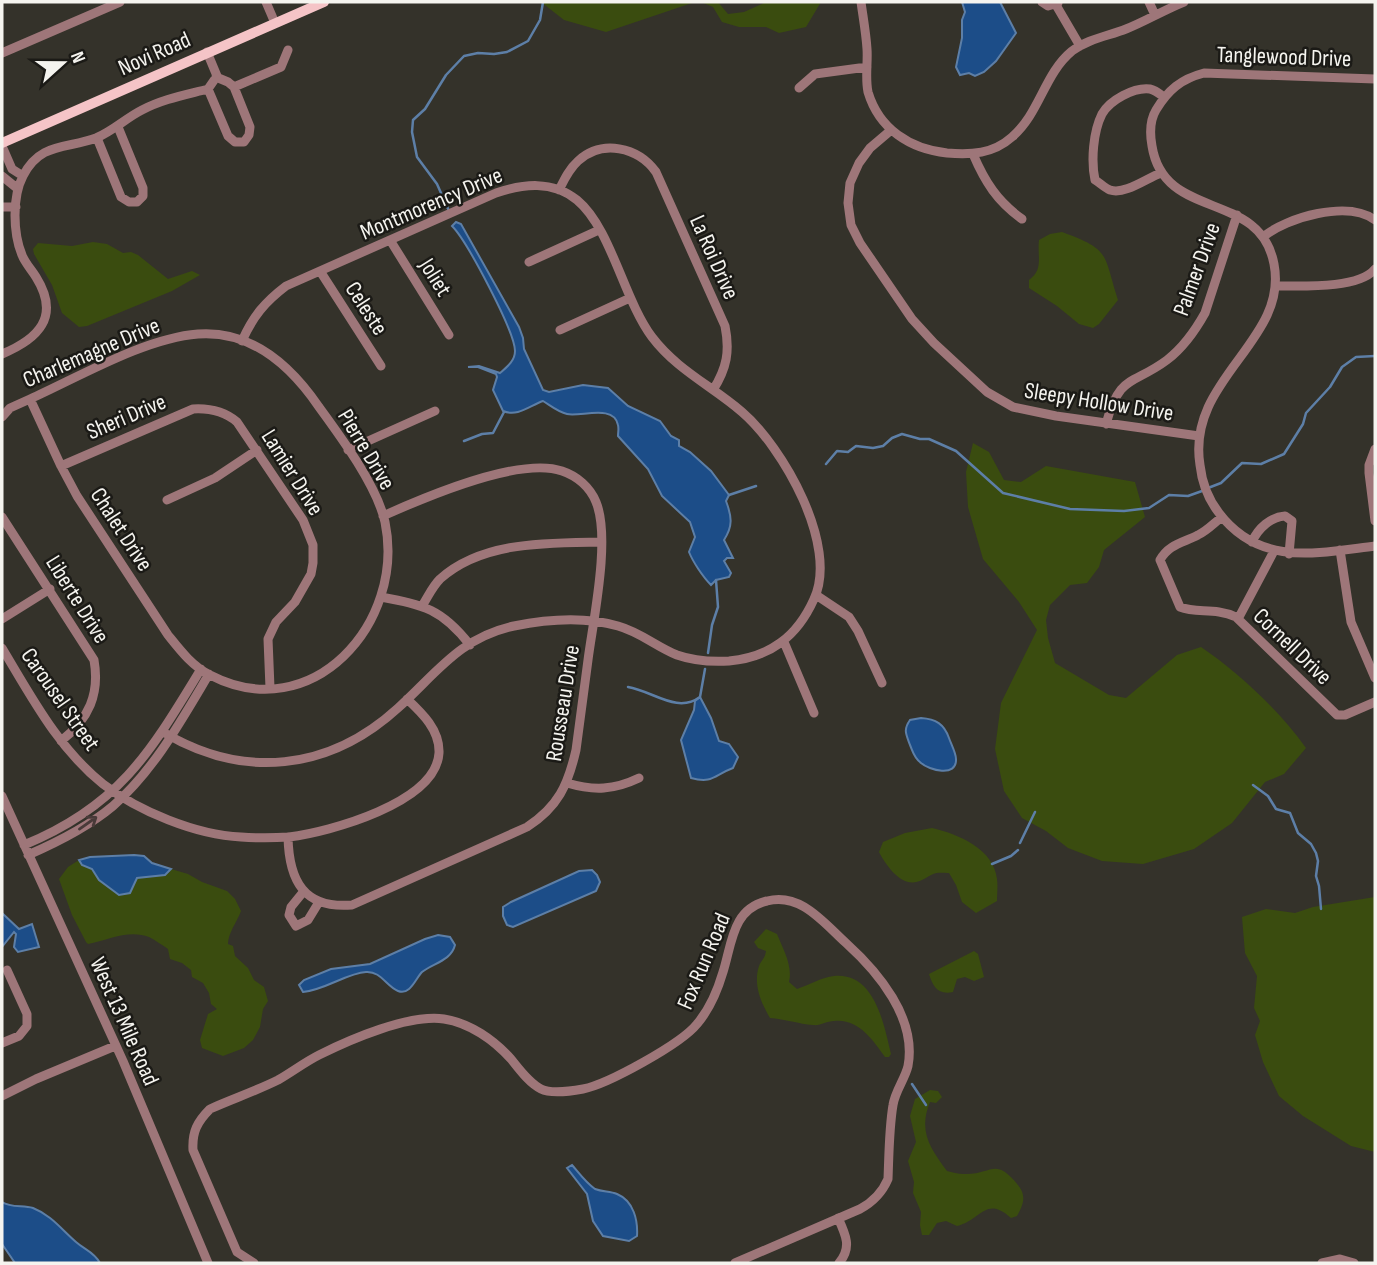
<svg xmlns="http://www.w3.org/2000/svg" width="1377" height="1265" font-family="'Sofia Sans Condensed',sans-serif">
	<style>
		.green { fill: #3a4c0f }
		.water { fill: #1c4d88; stroke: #5d7fa7; stroke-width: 2 }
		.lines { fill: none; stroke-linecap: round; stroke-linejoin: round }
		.stream { stroke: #5d7fa7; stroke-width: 2.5 }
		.minor { stroke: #9e7679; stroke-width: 9 }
		.major { stroke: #f5c4c7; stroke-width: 10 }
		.oneway { stroke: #493a39 }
		.labels { text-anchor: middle; stroke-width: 5; stroke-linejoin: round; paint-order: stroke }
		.street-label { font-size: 23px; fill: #f5f4ef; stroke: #1b1a16 }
	</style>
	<rect width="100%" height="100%" fill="#34322a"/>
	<path class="green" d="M541,2H695L606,32L564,20Z
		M701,2H718L728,14L744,12L766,2H821L806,27L779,33L766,27H739L722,22L713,7Z
		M1062,232C1111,250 1103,253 1118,300L1099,324L1093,328L1079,324L1057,306L1029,288V280C1044,269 1037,257 1039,240L1050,234Z
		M38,243L72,246L93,242L107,244L123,253L131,252L138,255L168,279L192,271L200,275L172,291L87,326L79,327L62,313L52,285L34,254L33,249Z
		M973,443L989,452L1004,480L1021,482L1046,466L1135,482L1145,517L1104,550L1099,567L1087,583L1070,585L1050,605L1046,620L1048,638L1055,663L1109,695L1126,698L1177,655L1201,647C1238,672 1280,711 1306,748L1284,774L1265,782L1232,823L1194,849L1143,864L1102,861L1068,848L1046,831L1022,818L1004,791L995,749L1001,703L1037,630L1019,602L983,559L968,507L966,472Z
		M932,828C958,834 994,849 997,879C998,886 997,894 997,901L976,913L962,902L956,885L949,873C934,872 935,873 922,880C903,890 887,867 879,852L883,842L905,833Z
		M79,860L82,865L92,868L99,880L153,877L169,873L171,869L188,874L202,882L227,891L235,899L241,911C237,922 228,933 228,944L233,946L235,956L248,968L254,980L264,987L268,1001L263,1009L260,1027L253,1040L244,1048L223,1056L202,1048L200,1040L208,1014L217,1009L211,1004L209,993L203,983L192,977L191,970L182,963L170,959L168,949C162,945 155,940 149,937C129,929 108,940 88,944L86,942L72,915L59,879L68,867Z
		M1375,897V1152L1351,1146L1303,1116L1279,1096L1263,1062L1255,1035L1260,1021L1254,1008L1257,976L1245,953L1242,917L1266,909L1295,913L1313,907Z
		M766,929L777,934C783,949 793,966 789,982L797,989C809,985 822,977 834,976C875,972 884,1025 891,1054L889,1057H885C873,1040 858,1018 834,1021C826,1021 821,1026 813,1025C799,1024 785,1019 770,1018C761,1003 753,984 759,966C761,960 765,959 766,951L758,948L754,942Z
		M974,951L978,954L984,977L974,981L965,977L957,979L953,992C938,995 933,987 929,974Z
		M930,1090L938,1091L942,1097L936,1103L930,1102C918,1131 930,1148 947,1171C952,1172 958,1174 964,1174C993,1175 994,1156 1018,1185C1027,1196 1023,1205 1017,1216L1011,1218C986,1195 981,1220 957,1226L946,1221L937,1223L929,1235H922L920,1225L921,1212L913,1193L914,1182L908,1161L916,1142L910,1116L915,1099Z"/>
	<path class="water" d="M962,2H1000L1016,33L996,61L984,72L975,76L969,73L960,75L956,67L962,38V20L965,12Z
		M456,222L461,224L519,327L523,338L524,349L543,390L549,392L583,385L608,388L628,406L660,421L671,436L679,440V446L690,452L711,471L729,495L726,501C732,517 733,526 724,540L733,558H727L724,561L731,573L729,577L716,580L711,585C703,577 693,562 689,552L695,537L690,522L662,496L648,469L618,436C618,432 619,429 618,425C614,404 581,417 567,414C558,412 551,406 543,401C529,406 518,417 503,411L493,390L497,377L496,374L478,367H468L479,366L500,373C507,367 515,361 515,351C515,332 467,241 452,226Z
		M700,697L711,718L719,741L729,744L738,757L733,768C714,775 713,784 691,778L681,740L694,710L695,701Z
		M921,718C936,719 944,724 949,738C951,744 956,753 956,759C957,778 929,770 921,763C914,758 913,752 910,745C906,734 903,730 910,720Z
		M134,855L144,856L152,863L171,869L165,875L137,878L130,893L119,895L99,880L92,869L82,865L79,860L90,857Z
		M592,870L597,875L600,882L596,891L513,927L507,925L503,916V907L511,902L579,871Z
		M2,913L19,929L32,924L39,947L18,952L14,947L16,934L14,932L2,947Z
		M438,935L450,937L455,945C451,961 433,963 422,972C416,978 410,996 398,991C386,986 381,971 366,972C347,973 325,990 303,992L299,985L304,980L331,969L370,964L425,939Z
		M572,1165C579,1173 586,1183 595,1189C603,1192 610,1191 617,1194C634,1201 638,1221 637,1236L629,1241L603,1236L593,1221L587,1194L567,1168Z
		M2,1202C11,1208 23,1205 33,1208C51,1215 62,1230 76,1242C85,1250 94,1252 100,1263H15L2,1244Z"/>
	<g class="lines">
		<path class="stream" d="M449,211L437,184L417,157L412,132L413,120L425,109L446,75L464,56L478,53L494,54L507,52L528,41L540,20L543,2
			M464,441L482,434L493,433L504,412
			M826,464L837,451L848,452L856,446L873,448L883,446L892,438L902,434L920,439H929L956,451L1003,493L1070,509L1124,511L1149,508L1169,495L1188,496L1202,491
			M1208,488L1221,483L1242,463L1261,464L1284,454L1303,424L1306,413L1330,387L1342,367L1356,357L1375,356
			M729,495L756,486
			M708,653L712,625L718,607L716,580
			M628,687C653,691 677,714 700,697L705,669
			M1253,785L1268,796L1276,809L1290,813L1298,833L1311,844L1316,853L1318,861L1316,876L1319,886L1321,909
			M1020,843L1035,812
			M992,864L1011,856L1018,850
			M912,1084L926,1105"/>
		<path class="minor" d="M266,2L275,23
			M861,2C863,17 866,33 867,49C868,63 865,78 868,92C879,129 910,149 947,153C971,155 993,154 1012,137C1040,113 1044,74 1072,51C1088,39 1108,36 1126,29C1146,21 1164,10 1184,2
			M1042,2L1048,6L1058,3
			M1149,2L1155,15
			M1056,5L1080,46
			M2,53L120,2
			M1375,79L1204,73C1181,79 1168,90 1156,110C1150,120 1150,135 1152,146C1164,222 1260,189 1274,264C1289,341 1186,379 1200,465C1202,483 1208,499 1219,513C1260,567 1317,553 1375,546
			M234,87L281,67L288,50
			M799,88L815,74L867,67
			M208,89L228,136L235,142H244L249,135L250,127L234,87L228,82L216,77
			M890,131L870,148L859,163L850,183L848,203L851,225L860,243L912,319L934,343L987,392L1013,407L1056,416L1199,436
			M97,138L121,197L129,202H137L143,196V188L118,127
			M2,146L12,169L23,176
			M973,154C985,182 997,201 1022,219
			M1161,173C1147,178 1125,195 1110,190C1105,188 1100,183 1095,180C1091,161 1093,132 1102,114C1110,100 1134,87 1150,89C1155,90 1160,94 1164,97
			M2,176L18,189
			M559,190C564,180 569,169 578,161C602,139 638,147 656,172L725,326C730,351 727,368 713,390
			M2,207H16
			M1263,237C1287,217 1348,200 1375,220
			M390,240L449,335
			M529,262L599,230
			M320,271L381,366
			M1277,286C1301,286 1359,289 1375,269
			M560,330L630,298
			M2,354C38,339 61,317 36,277C31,269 25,263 22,255C13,233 12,197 23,176C40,142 67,149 96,138C113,131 126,118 142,110C163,99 185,95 208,89L217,76L207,52
			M2,417L10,408L30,399C79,377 145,338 198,334C252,330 291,366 319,407C341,437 377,486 385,522C406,623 312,728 210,675C192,666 180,650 168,635L77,496L61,466L30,399
			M1106,424C1120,373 1132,386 1167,360C1184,347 1195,331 1205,313L1237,215
			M1375,449L1369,465V473L1375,521
			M348,450L435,411
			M61,466L193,409C210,408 224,411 237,422L303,520L313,545V563L311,574L295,602L276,622L268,639L270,688
			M167,500L215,478L257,450
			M2,517L94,660C100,694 89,719 61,741
			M1222,517C1214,523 1207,531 1198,535C1183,543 1169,544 1160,560L1180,607C1197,614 1214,607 1236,617L1337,715H1345L1375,702
			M1252,542C1258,528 1271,517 1285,516L1292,521L1289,554
			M1340,550L1351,622L1375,678
			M816,595L849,617L858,631L882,683
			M381,597C424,605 442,609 470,645
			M422,606C428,597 432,587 440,579C482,541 547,543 601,542
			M2,619L50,589
			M1238,619L1274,551
			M784,642L814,713
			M2,648C31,696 58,748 103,784C138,811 196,835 241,837C256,838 274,838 289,837C329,832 436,803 439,753C440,730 422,713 407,699
			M163,732C243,780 329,771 398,708C436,674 459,638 514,626C548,619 584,616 618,626C640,632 657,647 677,655C694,661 711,662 729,661C770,657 797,637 814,599C839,546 783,447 742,412C712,386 677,370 652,337C624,300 611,228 577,200C552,180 523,184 496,193L286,286C265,302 253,316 242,341
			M567,783C594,791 614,790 639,778
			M2,796L123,1061L208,1263
			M288,837C289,881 304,909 352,905L527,827C558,807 568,785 576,750C580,720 584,690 588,660C593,621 611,538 596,502C590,487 577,476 562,471C519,456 423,498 383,516
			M24,845C119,806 150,753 201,669
			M28,855C58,842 88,827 113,806C154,770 181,721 209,674
			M304,891L291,907L289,915L296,926L308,920L319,902
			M2,1043L19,1036L27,1026V1014L7,970
			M2,1096L36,1079L115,1046
			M838,1218C846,1235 852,1248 839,1263
			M254,1263L237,1252L193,1150C192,1132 197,1122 210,1109C232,1099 256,1091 278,1080C292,1072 305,1062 319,1055C351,1039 409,1014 444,1019C470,1023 494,1040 511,1059C519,1069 529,1083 541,1089C551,1094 572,1091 583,1089C608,1084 681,1044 697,1024C709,1010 718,989 723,972C732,944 732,909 767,901C800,892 823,922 846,943C878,972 917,1018 908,1066C905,1079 895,1091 893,1105C889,1129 889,1155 888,1179C882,1193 873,1202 860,1209L735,1263
			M1322,1263L1340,1259L1354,1263"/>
		<path class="major" d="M2,143L324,2"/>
	</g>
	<defs><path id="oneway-shaft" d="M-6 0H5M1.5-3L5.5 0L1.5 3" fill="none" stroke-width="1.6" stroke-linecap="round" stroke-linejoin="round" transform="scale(1.75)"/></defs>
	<use class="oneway" href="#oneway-shaft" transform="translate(88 823) rotate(-35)"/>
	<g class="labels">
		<g class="street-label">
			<text transform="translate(154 53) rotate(-24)" y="8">Novi Road</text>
			<text transform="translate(1284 56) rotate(2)" y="8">Tanglewood Drive</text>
			<text transform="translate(431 203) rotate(-23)" y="8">Montmorency Drive</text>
			<text transform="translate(715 257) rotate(66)" y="8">La Roi Drive</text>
			<text transform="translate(1196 269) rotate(-70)" y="8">Palmer Drive</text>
			<text transform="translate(436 277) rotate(58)" y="8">Joliet</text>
			<text transform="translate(367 308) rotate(57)" y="8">Celeste</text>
			<text transform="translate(91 352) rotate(-23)" y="8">Charlemagne Drive</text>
			<text transform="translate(1099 401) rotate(9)" y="8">Sleepy Hollow Drive</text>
			<text transform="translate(126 416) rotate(-23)" y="8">Sheri Drive</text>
			<text transform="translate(367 449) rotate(59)" y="8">Pierre Drive</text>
			<text transform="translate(293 472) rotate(58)" y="8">Lamier Drive</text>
			<text transform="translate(122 529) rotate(57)" y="8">Chalet Drive</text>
			<text transform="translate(78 599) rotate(58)" y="8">Liberte Drive</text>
			<text transform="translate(1293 646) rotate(44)" y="8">Cornell Drive</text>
			<text transform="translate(61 699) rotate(55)" y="8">Carousel Street</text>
			<text transform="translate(562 703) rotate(-81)" y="8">Rousseau Drive</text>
			<text transform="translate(703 961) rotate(-67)" y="8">Fox Run Road</text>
			<text transform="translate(125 1021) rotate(66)" y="8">West 13 Mile Road</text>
		</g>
	</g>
	<rect width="1377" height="1265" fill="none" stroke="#f5f4ef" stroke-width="7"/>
	<g transform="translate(63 63) rotate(69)" stroke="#1b1a16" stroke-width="5" paint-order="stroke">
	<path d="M0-5L12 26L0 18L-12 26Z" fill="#f5f4ef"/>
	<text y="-10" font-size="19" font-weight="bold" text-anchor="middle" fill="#f5f4ef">N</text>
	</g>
</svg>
